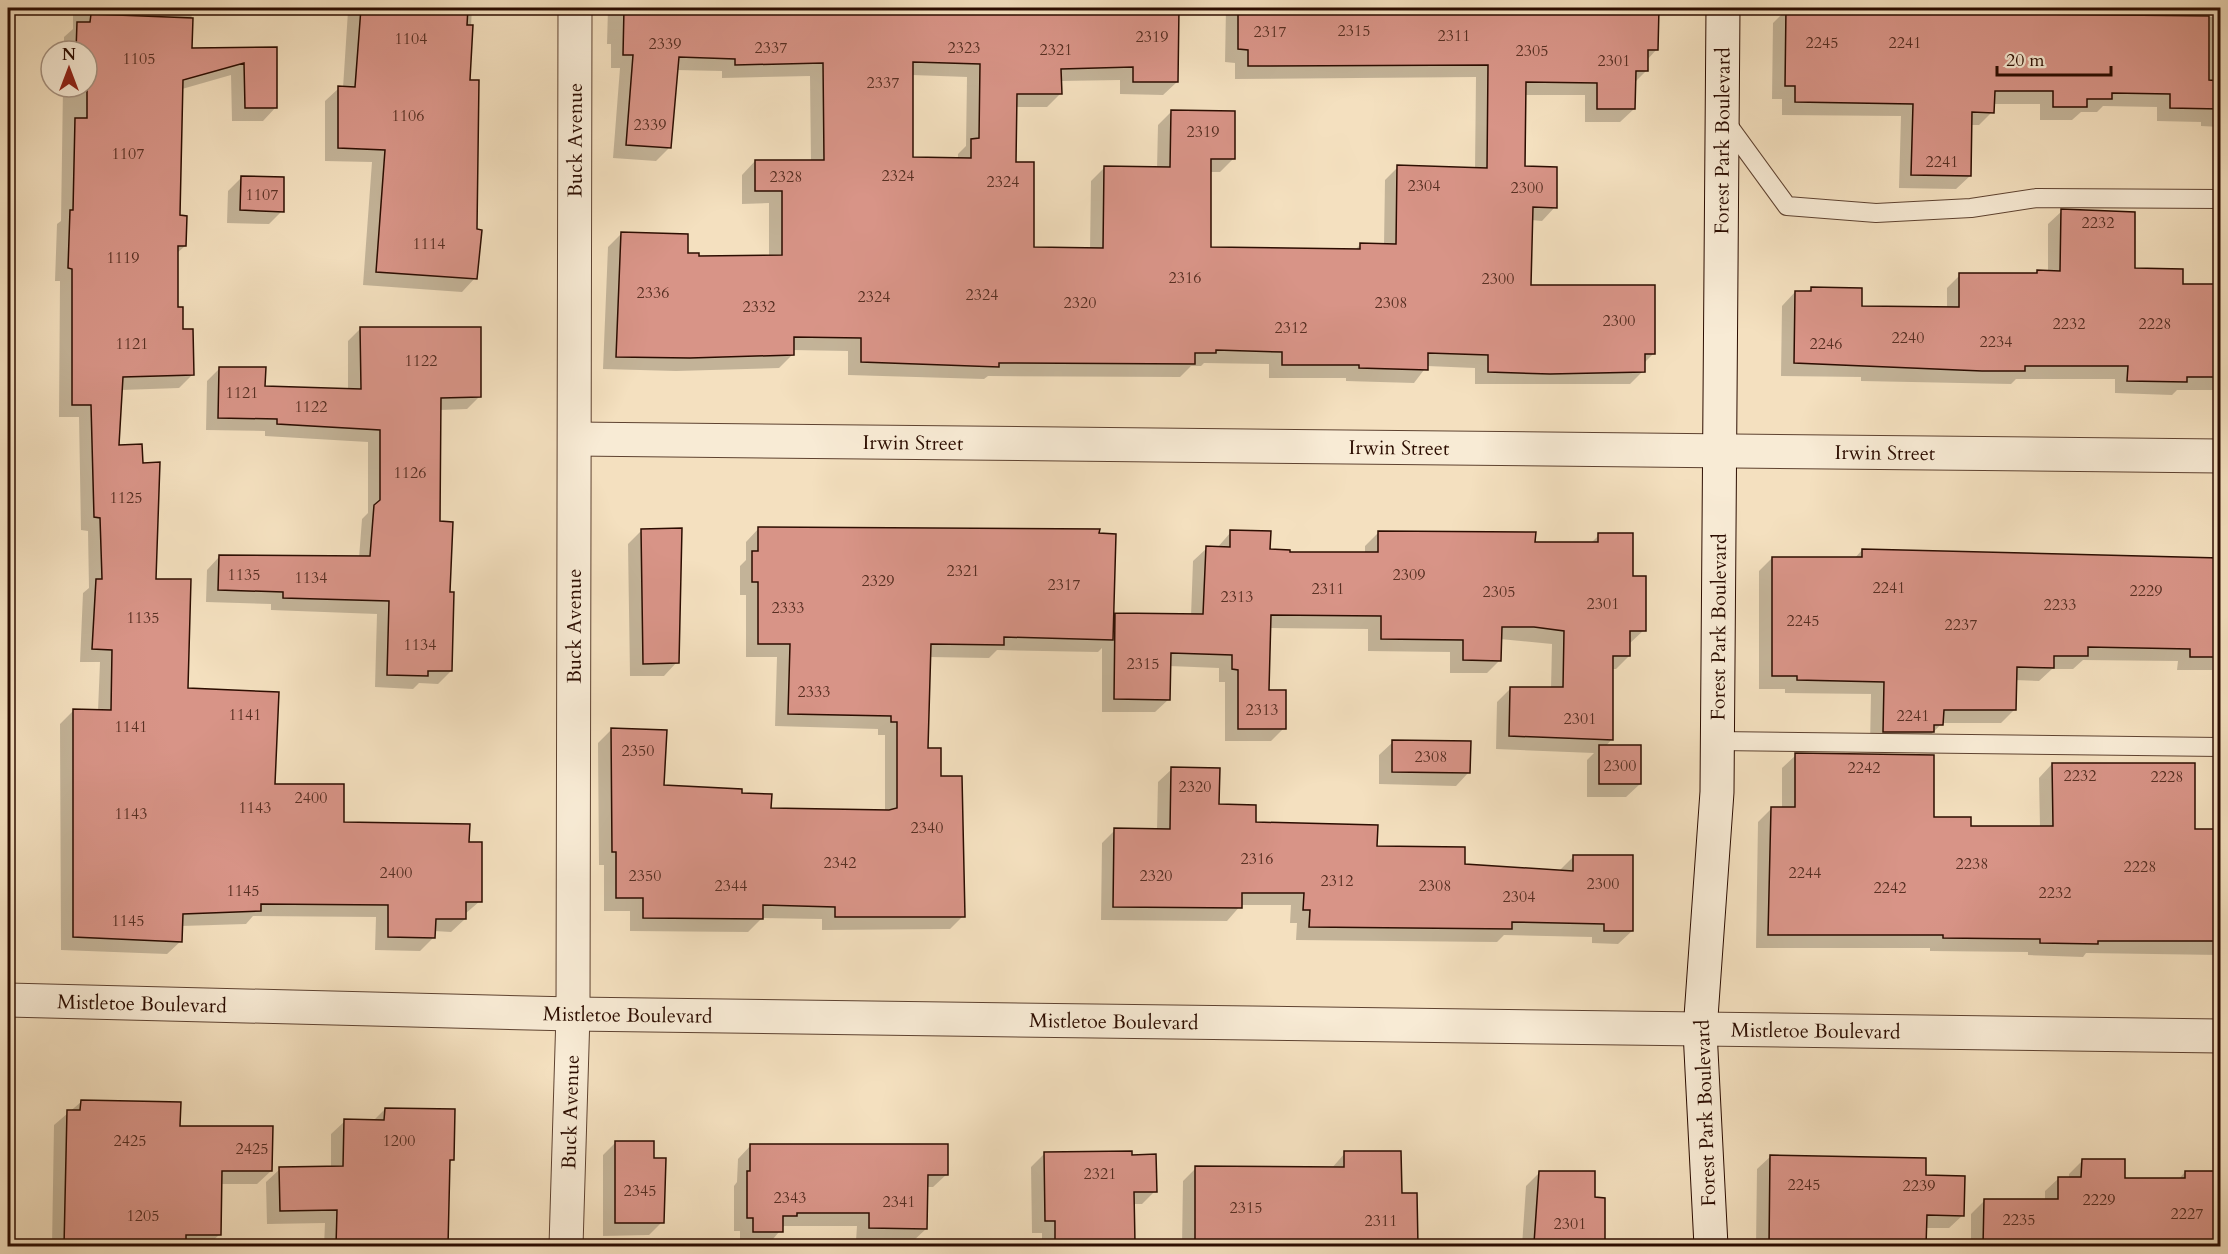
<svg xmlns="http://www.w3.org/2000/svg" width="2228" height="1254" font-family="Cardo,serif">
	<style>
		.shadow { fill: #0003; fill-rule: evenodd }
		.building { fill: #d89487; stroke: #2c0d01; stroke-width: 1.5; fill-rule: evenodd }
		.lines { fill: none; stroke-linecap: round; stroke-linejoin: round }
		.service-casing { stroke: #5e4230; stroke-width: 20 }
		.minor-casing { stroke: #5e4230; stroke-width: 35 }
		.secondary-casing { stroke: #2c0d01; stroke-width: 35 }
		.service { stroke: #f8ebd5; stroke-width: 18 }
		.minor { stroke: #f8ebd5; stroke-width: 33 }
		.secondary { stroke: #f8ebd5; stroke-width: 33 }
		.labels { text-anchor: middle; stroke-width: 5; stroke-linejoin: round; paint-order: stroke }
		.number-label { font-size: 16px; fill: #572f22 }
		.street-label { font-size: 20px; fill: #2c0d01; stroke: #f8ebd5 }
	</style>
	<rect width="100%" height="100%" fill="#f4e0bf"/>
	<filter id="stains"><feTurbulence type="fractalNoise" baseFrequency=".00333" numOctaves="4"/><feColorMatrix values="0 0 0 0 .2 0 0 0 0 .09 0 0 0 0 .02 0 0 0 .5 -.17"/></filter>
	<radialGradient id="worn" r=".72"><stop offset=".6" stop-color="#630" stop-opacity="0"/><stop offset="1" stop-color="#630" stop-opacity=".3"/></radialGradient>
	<path class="shadow" d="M73,8H192L190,50L275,48L276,107L263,121H232L231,75L182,89L178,217L185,246L176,254V308L192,375L179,388L121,390L118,446L187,689L273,786L343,824L468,844L480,901L465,914V919L451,932L434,931V937L420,951L375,950L376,917L253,916L246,924L181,926V941L167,954L61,950L60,724L73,711H98L100,662H80L83,593L89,588L88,531L81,530L79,417H59L60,281H55L57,224L61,221L63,87H87V51H64V37L73,29Z
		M278,8H472L468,82L475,278L462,292L363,285L372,162L325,161V101L339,88H343L348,11Z
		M608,8H1178L1177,82L1163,95L1120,94V80L1060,81V94L1047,107H1015V164L1032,249L1090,250L1091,181L1104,168L1157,169L1158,125L1172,111L1233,159L1220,172H1210V249L1355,250L1360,245H1384L1385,180L1398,167L1475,169L1476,77L1235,79V63L1225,62L1226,8H1657V49L1647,60V70L1634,83V109L1620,122H1585V95H1524L1523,168L1555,207L1542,221L1531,220L1529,287L1654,353L1643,364V371L1630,384H1475V368L1427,366L1414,383L1346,381V378H1269V364L1204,363L1201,366H1191L1180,377L988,376L984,379L848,375V351L792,350V355L779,368L676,371L603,369L608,247L621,234L697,257H769V203L742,204V175L755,161L811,162L810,76L722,78V71L676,70L669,148L656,161L613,158L620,68H611V44H607ZM912,75L967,77L966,146L958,154V159H912Z
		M1889,8L2025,11V15L2220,17V127L2201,126V122L2157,121V107L2103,106L2097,112H2081L2072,120H2040V104H1993L1992,112L1979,125H1970V176L1956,189L1899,188L1901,116L1782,115V99H1772L1773,23L1787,9Z
		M241,178L282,211L269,224L227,223L228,191Z
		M2062,211L2133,269L2181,286L2220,285V390H2177L2172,395L2115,393V379H2016L2011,384L1861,381V377L1781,376L1782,306L1795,292H1807L1811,289L1860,308H1947V288L1960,275H2034L2037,272H2048V224Z
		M361,328L480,396L467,409L439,410V522L448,593L451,671L438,684L419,683L413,689L375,687L377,614L271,610V604L206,602L207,570L219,557L359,558L362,519L368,513V442L265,436V431L206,430L207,381L220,368L264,387L348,390V341Z
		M759,528L1112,619L1116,615L1191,616L1193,561L1207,548H1217L1231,532L1269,550L1289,554H1365V546L1379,532L1534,544H1590L1599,535L1631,578L1644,630L1629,644V656L1616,669H1612V739L1605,747L1640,784L1626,797H1587V760L1594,753L1496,749L1497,702L1511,688L1551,689L1552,644L1500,639V660L1487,673H1450V652L1368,651V629L1269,628L1268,692L1284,728L1271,741H1225V682H1219V668L1169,666V699L1155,712H1102V648L1098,652L997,650L989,658L929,657L926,749L940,778L963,916L950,929L822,930V919L762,918L748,932L630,931V911H604V865H599L598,743L611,730L663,787L740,794L770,809L885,812V735H878V729L775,726L777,657H746V595H740V566L746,560V542Z
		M642,530L677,662L664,676H630L628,544Z
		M1862,550L2220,559V756L2212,750V670H2177L2178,661L2083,660L2073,669H2052L2039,681L2015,680V709L2001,723H1942L1928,738L1870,745L1871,694L1785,693V689H1759V571L1772,558L1854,559Z
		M1393,742L1469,772L1456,786L1379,784V755Z
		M1796,755L1932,819L1969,828H2040L2039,778L2052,764L2194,830H2220V955L2086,953L2083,957L2028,955V952L1930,951V948H1756L1758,822L1772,808L1782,809V768Z
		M1172,769L1218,806L1255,824L1464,865L1560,870L1573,857L1632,931L1618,944L1592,943V937L1504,935L1497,942L1296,940L1297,923H1290L1291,905H1241L1227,921L1101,920L1102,843L1115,830H1157L1158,782Z
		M81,1102L179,1128L271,1171L257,1184H220L219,1235L207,1246H52L54,1125Z
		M385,1109L453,1159L448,1164L446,1246H324L325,1223L267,1224L266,1182L280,1169L331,1168V1134L345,1121H373Z
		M616,1142L652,1159L662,1222L649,1235L603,1236V1155Z
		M751,1145L947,1174L933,1187H926V1229L912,1242L856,1241L857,1226H784L768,1245H740V1231H734V1186L737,1182L738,1159Z
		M1045,1153L1130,1157L1155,1191L1142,1204H1133L1134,1243L1130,1246H1042V1233H1032L1031,1167Z
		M1345,1153L1400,1194H1415L1416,1246H1182L1183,1181L1196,1168L1331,1169Z
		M1771,1156L1924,1177L1963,1215L1949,1228H1925V1246H1756L1757,1169Z
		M2083,1160L2124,1180H2178L2185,1172L2220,1173V1246H1971V1214L1984,1201H2045V1191L2059,1178H2069V1174Z
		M1539,1173L1594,1199L1603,1242L1599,1246H1522L1526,1186Z"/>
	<path class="building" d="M361,8H468L467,25H473L470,80H479L477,229L482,230L477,279L376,272L385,150L338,148V86L355,87Z
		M624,8H1179L1178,82H1133V67L1061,69L1062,94H1017L1016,162H1034V247L1103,248L1104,166L1170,167L1171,110L1235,111V159H1211V247L1360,249V243L1396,244L1397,165L1487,168L1488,65L1248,66V50L1238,49V8H1659L1658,50H1648V71H1636L1635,109H1597V83L1526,82L1525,166L1557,167V208L1533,207L1531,285H1655V354H1645V372L1550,374L1488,372V355L1428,353V370L1359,368V365H1282V352L1216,350V353H1195V364L999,363V367L861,362V338L794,337V355L690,358L616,357L621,232L688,234V253H699V256L782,255V191H755V160H824L823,63L735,65V59L679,57L671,148L626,145L633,55H623ZM913,62L980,64L979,138L971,139V158L913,157Z
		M1786,8H1977L2026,9V14L2209,16V80L2220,81V109L2170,108V94L2112,93V99H2087V107H2053V91H1995L1994,113L1972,112L1971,176L1911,175L1913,104L1795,102V86H1785Z
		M91,14L193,18L192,48L277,47V108H245L244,63L183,80L180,215L187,216L186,246H178V307H183V329H193L194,375L123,377L119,445L142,444L143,463L160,462L156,579H191L188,688L279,692L275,784H344V822L470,824L469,842H482V902H466V919H436L435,938L388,937V905L261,904V911L183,914L182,942L73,937V709L111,710L112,650L92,649L96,579H102L100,518L94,517L91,405H72V269L68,268L70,210H73L75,118H87V51H76L77,22H90Z
		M241,176L284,177V212L240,210Z
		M2061,209L2135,212V268L2183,269V284H2220V377H2187V382L2127,381L2128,366H2025V371H1982L1794,363L1795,291H1811V287L1862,288V306L1959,307V273H2037V270L2060,271Z
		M360,327H481V397L441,398L440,521L453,522L450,592H454L452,671H428V676L387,675L389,601L283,598V592L218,590L219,555L370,556L374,505L380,500V430L277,424V419L218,418L219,367H266L265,386L361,389Z
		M758,527L1100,529L1099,533L1116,534L1113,640L1004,637V645L931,644L928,748H941V776H962L965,917H835V907L763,905V919L643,918V898H616V852H612L611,728L667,730L664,785L742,789V793L772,794L771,808L889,810L897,808V722H891V716L788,714L790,644H758V582H752V551H758Z
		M682,528L679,663L643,664L641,529Z
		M1230,530L1271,531L1270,549L1290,550V552H1378V531L1536,532L1535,542H1598V533H1633V576H1646V631H1630V656H1613V740L1509,736L1510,687H1563L1564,631L1534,627H1502L1501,661L1463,660V640L1381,639V616L1271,615L1269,690H1286V729H1238V670L1232,669V655L1171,653L1170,700L1114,699L1115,613L1203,614L1206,546L1230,547Z
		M1862,549L2220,558V657H2190V649L2088,647V656H2054V668L2017,667L2016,710H1944L1943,725H1934V732H1883L1884,682L1797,680V676H1772V557H1862Z
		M1392,740L1471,741L1470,773L1392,772Z
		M1599,745H1641V784H1599Z
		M1795,753L1934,755V817H1971V826H2053L2052,763H2195V829H2220V941H2098V944L2040,943V939L1943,938V935H1768L1771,807H1795Z
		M1171,767L1220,768L1219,804L1256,805V822L1378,825L1377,846L1465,847V864L1573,871V855H1633V931H1604V924L1512,922V929L1309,927L1310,910H1303L1304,893H1242V908L1113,907L1114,828L1170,829Z
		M81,1100L181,1102L180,1126H273L272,1171H222L221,1235H186V1246H64L67,1110H80Z
		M385,1108L455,1109L454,1160H450L448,1246H336L337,1210L280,1211L279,1167L343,1166L344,1119L384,1120Z
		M615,1141H654V1158H666L664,1223H615Z
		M750,1144H948V1175H928L927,1229L869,1228V1213H797V1216H783V1232H753V1218H747V1171H750Z
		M1132,1151V1155L1156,1154L1157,1192H1134L1135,1243L1055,1244V1221H1045L1044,1152Z
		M1344,1151H1401L1402,1193H1417L1418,1246H1195V1166L1344,1167Z
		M1770,1155L1926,1158V1175L1965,1176L1964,1216L1927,1215L1926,1246H1769Z
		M2082,1159H2125V1178H2185V1171H2219V1246H1983L1984,1199H2058V1177H2081Z
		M1539,1171H1595V1197L1605,1198V1243H1594V1246H1540V1243H1534Z"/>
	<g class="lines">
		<g class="service-casing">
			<path id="service" d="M1725,121L1787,206L1876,213L1971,208L2037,198L2220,199
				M1717,741L2220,747"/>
		</g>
		<g class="minor-casing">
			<g id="minor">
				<path id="s1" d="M575,439L2220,456"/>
				<path id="s2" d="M8,1000L573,1014L2220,1036"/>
				<path id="s3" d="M566,1246L573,1014L575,8"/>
			</g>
		</g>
		<g class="secondary-casing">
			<g id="secondary">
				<path id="s4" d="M1711,1246L1700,1031L1717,792L1723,8"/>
			</g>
		</g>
		<use href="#service" class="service"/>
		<use href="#minor" class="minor"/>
		<use href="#secondary" class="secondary"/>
	</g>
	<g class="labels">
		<g class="number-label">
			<text x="1354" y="36">2315</text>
			<text x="1270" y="37">2317</text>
			<text x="1454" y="41">2311</text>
			<text x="1152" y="42">2319</text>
			<text x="411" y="44">1104</text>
			<text x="1822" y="48">2245</text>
			<text x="1905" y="48">2241</text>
			<text x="665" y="49">2339</text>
			<text x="771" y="53">2337</text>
			<text x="964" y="53">2323</text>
			<text x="1056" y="55">2321</text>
			<text x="1532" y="56">2305</text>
			<text x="139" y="64">1105</text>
			<text x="1614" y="66">2301</text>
			<text x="883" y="88">2337</text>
			<text x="408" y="121">1106</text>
			<text x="650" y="130">2339</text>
			<text x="1203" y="137">2319</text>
			<text x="128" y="159">1107</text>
			<text x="1942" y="167">2241</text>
			<text x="898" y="181">2324</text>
			<text x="786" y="182">2328</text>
			<text x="1003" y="187">2324</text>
			<text x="1424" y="191">2304</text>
			<text x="1527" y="193">2300</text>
			<text x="262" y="200">1107</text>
			<text x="2098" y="228">2232</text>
			<text x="429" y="249">1114</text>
			<text x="123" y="263">1119</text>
			<text x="1185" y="283">2316</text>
			<text x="1498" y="284">2300</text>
			<text x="653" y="298">2336</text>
			<text x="982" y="300">2324</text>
			<text x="874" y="302">2324</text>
			<text x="1080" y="308">2320</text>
			<text x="1391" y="308">2308</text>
			<text x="759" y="312">2332</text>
			<text x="1619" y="326">2300</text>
			<text x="2069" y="329">2232</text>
			<text x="2155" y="329">2228</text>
			<text x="1291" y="333">2312</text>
			<text x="1908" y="343">2240</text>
			<text x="1996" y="347">2234</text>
			<text x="132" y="349">1121</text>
			<text x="1826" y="349">2246</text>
			<text x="421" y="366">1122</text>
			<text x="242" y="398">1121</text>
			<text x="311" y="412">1122</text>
			<text x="410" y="478">1126</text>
			<text x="126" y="503">1125</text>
			<text x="963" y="576">2321</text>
			<text x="244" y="580">1135</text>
			<text x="1409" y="580">2309</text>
			<text x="311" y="583">1134</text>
			<text x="878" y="586">2329</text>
			<text x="1064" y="590">2317</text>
			<text x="1889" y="593">2241</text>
			<text x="1328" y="594">2311</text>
			<text x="2146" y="596">2229</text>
			<text x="1499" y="597">2305</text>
			<text x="1237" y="602">2313</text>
			<text x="1603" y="609">2301</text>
			<text x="2060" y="610">2233</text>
			<text x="788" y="613">2333</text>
			<text x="143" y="623">1135</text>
			<text x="1803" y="626">2245</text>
			<text x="1961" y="630">2237</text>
			<text x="420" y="650">1134</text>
			<text x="1143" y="669">2315</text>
			<text x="814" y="697">2333</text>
			<text x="1262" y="715">2313</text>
			<text x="245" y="720">1141</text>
			<text x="1913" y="721">2241</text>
			<text x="1580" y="724">2301</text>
			<text x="131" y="732">1141</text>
			<text x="638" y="756">2350</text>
			<text x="1431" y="762">2308</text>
			<text x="1620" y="771">2300</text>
			<text x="1864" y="773">2242</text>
			<text x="2080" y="781">2232</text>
			<text x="2167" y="782">2228</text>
			<text x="1195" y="792">2320</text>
			<text x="311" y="803">2400</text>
			<text x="255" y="813">1143</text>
			<text x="131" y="819">1143</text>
			<text x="927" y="833">2340</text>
			<text x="1257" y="864">2316</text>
			<text x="840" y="868">2342</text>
			<text x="1972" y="869">2238</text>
			<text x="2140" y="872">2228</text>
			<text x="396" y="878">2400</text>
			<text x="1805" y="878">2244</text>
			<text x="645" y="881">2350</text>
			<text x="1156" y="881">2320</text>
			<text x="1337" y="886">2312</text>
			<text x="1603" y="889">2300</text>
			<text x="731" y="891">2344</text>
			<text x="1435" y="891">2308</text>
			<text x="1890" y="893">2242</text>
			<text x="243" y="896">1145</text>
			<text x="2055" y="898">2232</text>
			<text x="1519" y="902">2304</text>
			<text x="128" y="926">1145</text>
			<text x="130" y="1146">2425</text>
			<text x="399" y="1146">1200</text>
			<text x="252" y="1154">2425</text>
			<text x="1100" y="1179">2321</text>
			<text x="1804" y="1190">2245</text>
			<text x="1919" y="1191">2239</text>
			<text x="640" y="1196">2345</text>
			<text x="790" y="1203">2343</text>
			<text x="2099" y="1205">2229</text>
			<text x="899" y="1207">2341</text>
			<text x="1246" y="1213">2315</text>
			<text x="2187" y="1219">2227</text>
			<text x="143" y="1221">1205</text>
			<text x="2019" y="1225">2235</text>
			<text x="1381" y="1226">2311</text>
			<text x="1570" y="1229">2301</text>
		</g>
		<g class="street-label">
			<text dy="7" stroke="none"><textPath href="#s3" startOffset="1106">Buck Avenue</textPath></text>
			<text dy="7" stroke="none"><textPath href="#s4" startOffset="1106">Forest Park Boulevard</textPath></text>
			<text dy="7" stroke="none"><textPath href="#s1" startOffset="338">Irwin Street</textPath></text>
			<text dy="7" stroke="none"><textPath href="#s1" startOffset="824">Irwin Street</textPath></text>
			<text dy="7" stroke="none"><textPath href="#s1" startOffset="1310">Irwin Street</textPath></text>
			<text dy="7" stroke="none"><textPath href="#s3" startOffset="620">Buck Avenue</textPath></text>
			<text dy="7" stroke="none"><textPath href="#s4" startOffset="620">Forest Park Boulevard</textPath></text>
			<text dy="7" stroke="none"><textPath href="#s2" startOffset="134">Mistletoe Boulevard</textPath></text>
			<text dy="7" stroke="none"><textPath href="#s2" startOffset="620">Mistletoe Boulevard</textPath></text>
			<text dy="7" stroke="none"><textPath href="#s2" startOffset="1106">Mistletoe Boulevard</textPath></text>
			<text dy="7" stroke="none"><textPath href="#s2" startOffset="1808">Mistletoe Boulevard</textPath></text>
			<text dy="7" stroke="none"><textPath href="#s3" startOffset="134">Buck Avenue</textPath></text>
			<text transform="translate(1705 1113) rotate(-92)" y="7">Forest Park Boulevard</text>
		</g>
	</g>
	<rect width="2228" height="1254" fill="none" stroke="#f4e0bf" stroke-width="30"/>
	<rect x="9" y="9" width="2210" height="1236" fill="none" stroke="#2c0d01" stroke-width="3"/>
	<rect x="15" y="15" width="2198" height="1224" fill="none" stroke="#2c0d01" stroke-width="1.5"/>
	<g transform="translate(69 69)"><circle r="28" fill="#f8ebd5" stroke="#a69280" stroke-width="1.5"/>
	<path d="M0-4.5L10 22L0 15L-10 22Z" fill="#8f2418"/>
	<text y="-9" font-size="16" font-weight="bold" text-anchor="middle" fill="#2c0d01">N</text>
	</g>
	<path d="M1997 66v9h114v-9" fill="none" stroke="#2c0d01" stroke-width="3"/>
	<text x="2006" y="66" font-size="18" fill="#2c0d01" stroke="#f8ebd5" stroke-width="4.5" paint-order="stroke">20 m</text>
	<rect width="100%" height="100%" filter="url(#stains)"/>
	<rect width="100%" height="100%" fill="url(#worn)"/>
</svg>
